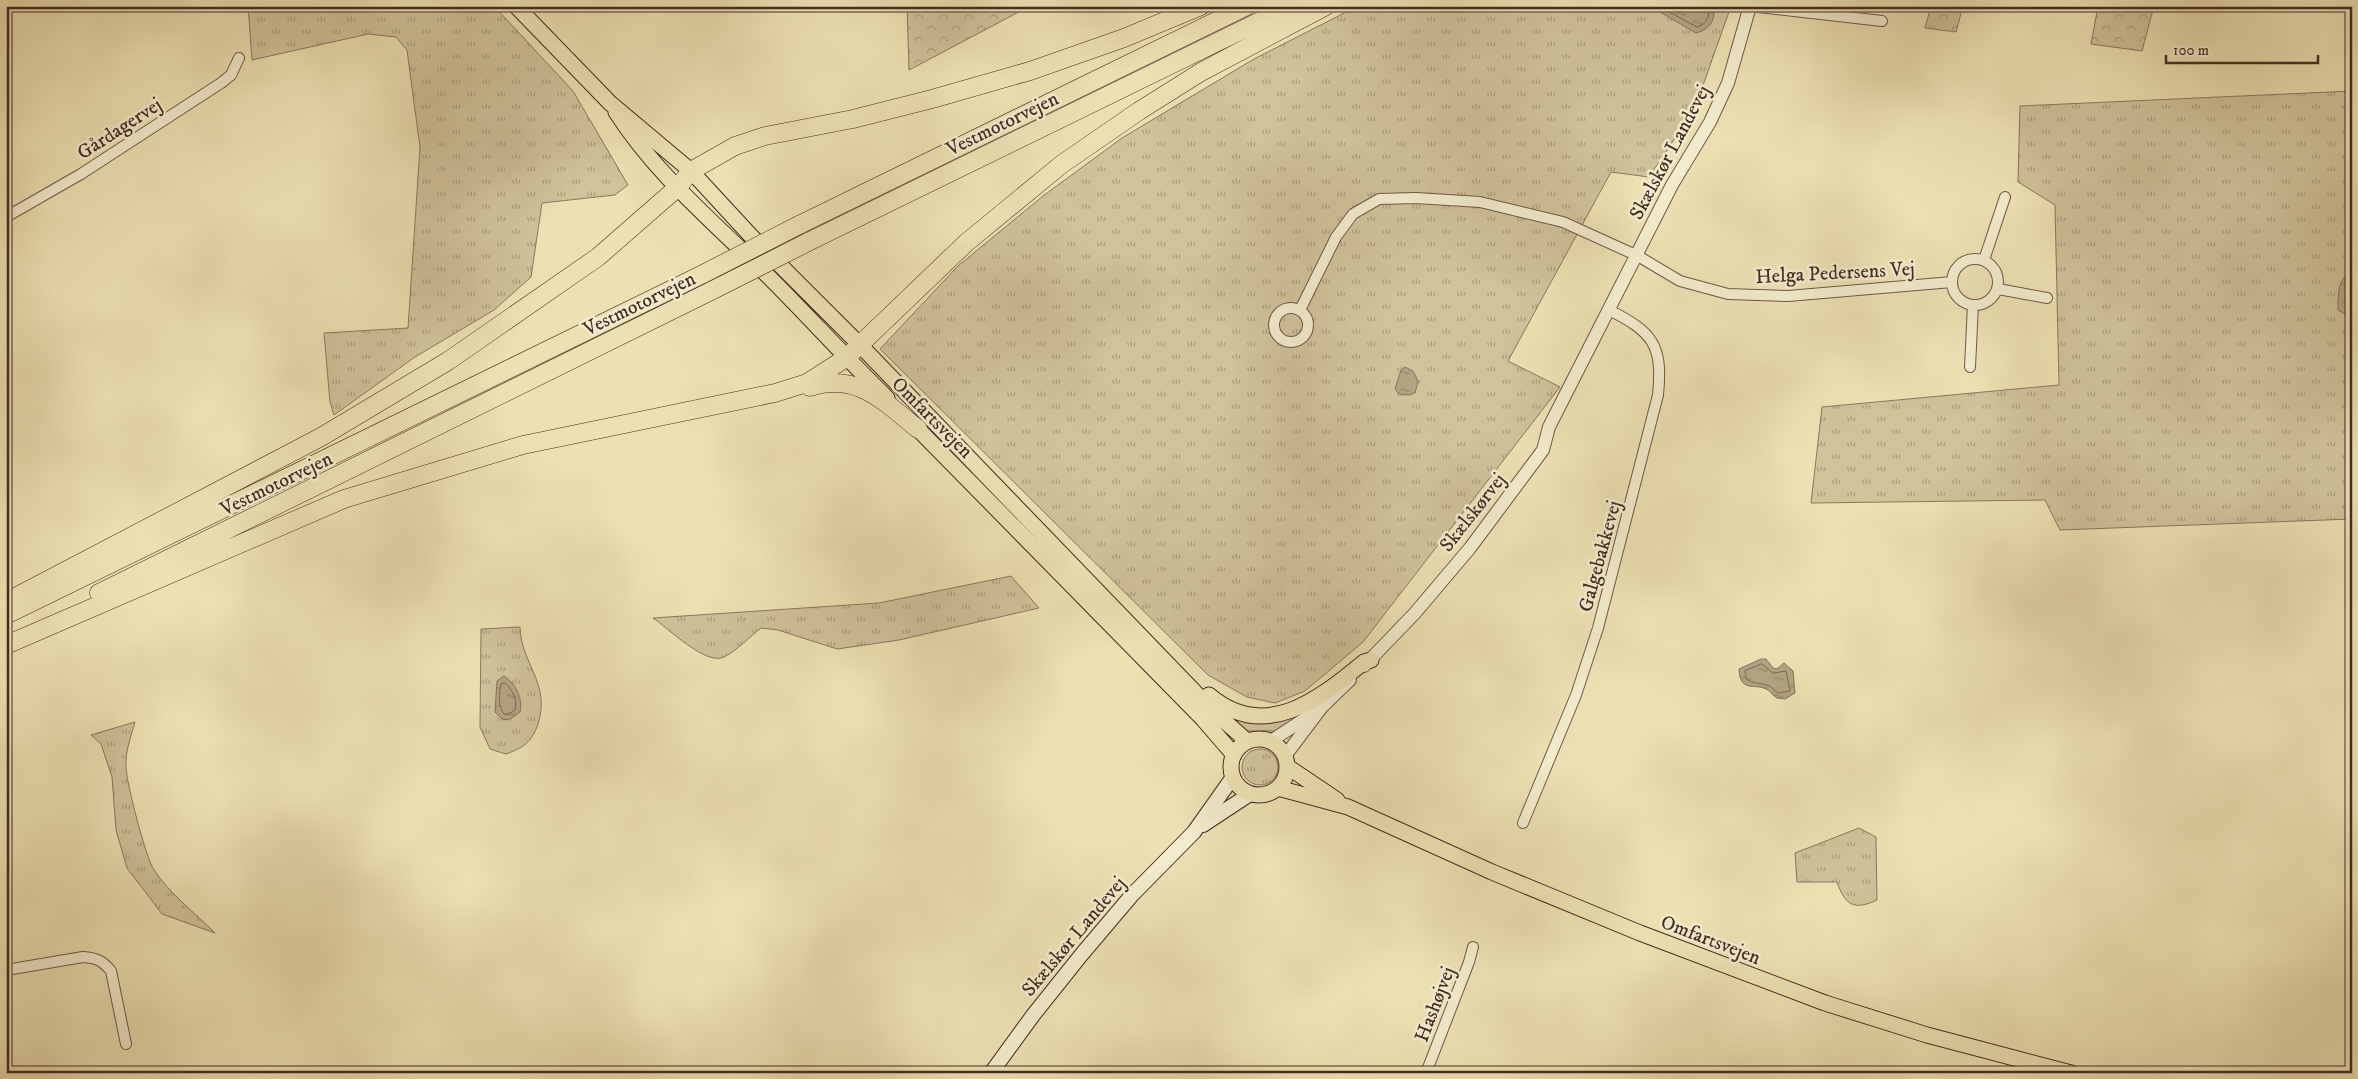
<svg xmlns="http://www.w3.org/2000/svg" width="2358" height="1079" font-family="'IM FELL DW Pica',serif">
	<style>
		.grass { fill: url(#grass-tufts); stroke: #8a7760 }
		.forest { fill: url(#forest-crowns); stroke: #8a7760 }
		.water { fill: url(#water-ripples); stroke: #86735c }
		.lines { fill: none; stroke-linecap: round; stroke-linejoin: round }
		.shore { stroke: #7b6853; stroke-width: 1 }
		.minor-casing { stroke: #6e5948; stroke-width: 12 }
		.tertiary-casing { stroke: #6e5948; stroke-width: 14 }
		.secondary-casing { stroke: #432c24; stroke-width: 16 }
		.primary-casing { stroke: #432c24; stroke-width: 17 }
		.motorway-casing { stroke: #432c24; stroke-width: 19 }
		.minor { stroke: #f3ecce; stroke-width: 10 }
		.tertiary { stroke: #f3ecce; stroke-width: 12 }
		.secondary { stroke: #f3ecce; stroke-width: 14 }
		.primary { stroke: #ede1b3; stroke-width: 15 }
		.motorway { stroke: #ede1b3; stroke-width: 18 }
		.motorway-bridge-casing { stroke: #432c24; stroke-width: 19; stroke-linecap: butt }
		.motorway-bridge { stroke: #ede1b3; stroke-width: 18 }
		.labels { text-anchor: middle; stroke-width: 5; stroke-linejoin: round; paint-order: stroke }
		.street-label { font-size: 20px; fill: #432c24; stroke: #f3ecce }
	</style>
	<defs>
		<pattern id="grass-tufts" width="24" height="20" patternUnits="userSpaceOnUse" patternTransform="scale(1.25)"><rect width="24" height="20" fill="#d0c29b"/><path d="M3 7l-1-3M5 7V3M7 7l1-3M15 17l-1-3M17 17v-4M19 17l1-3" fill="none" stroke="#aa9e7e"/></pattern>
		<pattern id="forest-crowns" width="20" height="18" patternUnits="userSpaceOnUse" patternTransform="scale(1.25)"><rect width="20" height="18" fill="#d0c29b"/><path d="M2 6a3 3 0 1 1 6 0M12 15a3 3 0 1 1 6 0" fill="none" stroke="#aa9e7e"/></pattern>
		<pattern id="water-ripples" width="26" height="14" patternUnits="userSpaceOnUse" patternTransform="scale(1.25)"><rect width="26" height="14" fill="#b3a382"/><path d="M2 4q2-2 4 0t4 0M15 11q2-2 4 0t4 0" fill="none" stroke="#93856a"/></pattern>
	</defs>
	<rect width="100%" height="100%" fill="#ede1b3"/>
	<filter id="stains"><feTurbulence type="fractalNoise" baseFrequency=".004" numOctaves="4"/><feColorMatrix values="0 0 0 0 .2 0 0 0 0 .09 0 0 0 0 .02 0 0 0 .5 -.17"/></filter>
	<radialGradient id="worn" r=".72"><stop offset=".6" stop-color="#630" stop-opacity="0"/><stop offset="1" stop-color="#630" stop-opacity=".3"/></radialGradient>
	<path class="grass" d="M248,6H494L573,91L628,185L615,195L542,203L531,277L494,310L415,357L334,415L330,402L324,333L408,328L420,147L407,50L396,37L368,34L252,60Z
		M1358,6H1731L1695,108L1649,177L1611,172L1508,361L1560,387L1363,642L1305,691L1275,703L1247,697L1208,675L880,349L958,266L1043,196L1122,138L1254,59Z
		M2352,91V519L2060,530L2045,500L1811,503L1822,407L2059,385L2055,205L2018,182L2020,106Z
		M1011,576L1039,608L899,640L837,649L778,630L761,628C749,637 738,650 724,657C706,666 668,628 653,618L879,603Z
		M520,627C521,664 551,683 538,724C532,742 523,748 506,754L490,749L480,727L481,629Z
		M1221,709L1301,712L1303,716L1281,731H1248L1240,729Z
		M135,722C131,736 125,752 126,767C126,781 146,859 154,870C170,894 195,913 215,933L162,914L127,868L116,830L112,777L101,744L91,735Z
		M1242 767a18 18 0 1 1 36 0a18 18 0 1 1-36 0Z
		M1859,828L1876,837L1877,900C1854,911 1845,905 1837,882H1797L1795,853Z"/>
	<path class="forest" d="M907,6H1030L909,70Z
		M1931,6H1963L1956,32L1925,28Z
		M2098,6H2154L2142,51L2091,44Z"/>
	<path class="water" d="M1650,6H1713C1716,21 1710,29 1696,33Z
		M2352,271V316H2348L2338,310C2338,296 2337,279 2352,271Z
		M1405,367L1413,371L1418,381L1415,393L1409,395L1399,394L1395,389L1401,370Z
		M1761,659H1766L1773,668L1777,669L1784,663L1793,671L1795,693L1785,699L1777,698C1773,696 1771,692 1768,690C1755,682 1740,694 1739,669Z
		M504,676C516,684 523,698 520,712L509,720L502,719L495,712L497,681Z"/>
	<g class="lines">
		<path class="shore" d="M1658,6L1697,27C1708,24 1709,16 1709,6
			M1762,664L1773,673L1786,671L1790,691L1778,693C1775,691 1772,687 1769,686C1758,681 1745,686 1745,671Z
			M505,683C512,689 518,700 515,710L508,715L504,714C498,707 499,693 501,684Z"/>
		<g class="minor-casing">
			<path id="minor" d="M1750,6L1882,21
				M6,217L81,174L221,83L231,75L239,58
				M1952 282a23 23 0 1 1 46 0a23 23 0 1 1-46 0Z
				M1984,260L2005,197
				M1998,289L2047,298
				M1274 325a17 17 0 1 1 34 0a17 17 0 1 1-34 0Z
				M1300,310L1336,237L1353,214L1379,199L1416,198L1480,202L1563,222L1638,256L1680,281L1728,294L1788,296L1952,282
				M1970,367L1973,305
				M1523,823L1576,695L1598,628L1658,395C1663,345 1653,332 1609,310
				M6,970L83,957C96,958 102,960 111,971L126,1044
				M1426,1073L1469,962L1473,947"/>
		</g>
		<g class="tertiary-casing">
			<path id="tertiary" d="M1364,666L1415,613L1470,548L1543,450L1549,427L1672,185L1710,122L1728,83L1750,6
				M1271,741L1312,714
				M1285,756L1322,707L1350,680"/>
		</g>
		<g class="secondary-casing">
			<path id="secondary" d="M1203,825L1250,794
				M991,1073L1034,1014L1082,954L1132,895L1194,832L1233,777"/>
		</g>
		<g class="primary-casing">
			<path id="primary" d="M516,6L610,103L691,171L751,236L861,346L1213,711L1247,741
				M616,112C657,176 715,223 768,276C808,316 846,358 887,398
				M910,421L1203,719L1234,755
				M1209,695C1265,743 1319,699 1364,662L1371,660
				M1231 767a28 28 0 1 1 56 0a28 28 0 1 1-56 0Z
				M1288,767L1337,800
				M1278,788L1348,807L1492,872L1640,933L1825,1003L1927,1035L2071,1073"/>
		</g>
		<g class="motorway-casing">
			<path id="motorway" d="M799,225L1247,6
				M808,242L1291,6
				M810,387C858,372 884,402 918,429
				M99,593L713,290
				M6,602L321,437L448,361L598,257L677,188L691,171L735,146L765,136L853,119L932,99L1030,71L1124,38L1201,6
				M6,615L703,274
				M6,645L344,499L523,445L775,393L807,383L846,358L966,243L1062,164L1139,111L1201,72L1326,6"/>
		</g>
		<use href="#minor" class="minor"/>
		<use href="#tertiary" class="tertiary"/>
		<use href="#secondary" class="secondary"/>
		<use href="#primary" class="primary"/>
		<use href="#motorway" class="motorway"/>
		<g class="motorway-bridge-casing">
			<path id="motorway-bridge" d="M703,274L799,225
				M713,290L808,242"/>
		</g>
		<use href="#motorway-bridge" class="motorway-bridge"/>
	</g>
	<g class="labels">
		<g class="street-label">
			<text transform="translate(1002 123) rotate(-26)" y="7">Vestmotorvejen</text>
			<text transform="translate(119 128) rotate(-33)" y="7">Gårdagervej</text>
			<text transform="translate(1669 152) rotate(-62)" y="7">Skælskør Landevej</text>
			<text transform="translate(1835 272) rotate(-3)" y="7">Helga Pedersens Vej</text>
			<text transform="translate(639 303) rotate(-26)" y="7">Vestmotorvejen</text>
			<text transform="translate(933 417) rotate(45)" y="7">Omfartsvejen</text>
			<text transform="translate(276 483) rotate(-26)" y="7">Vestmotorvejen</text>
			<text transform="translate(1472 512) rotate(-52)" y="7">Skælskørvej</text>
			<text transform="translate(1599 556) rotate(-75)" y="7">Galgebakkevej</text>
			<text transform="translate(1073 936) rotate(-50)" y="7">Skælskør Landevej</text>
			<text transform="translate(1711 939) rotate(21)" y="7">Omfartsvejen</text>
			<text transform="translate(1434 1004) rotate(-69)" y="7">Hashøjvej</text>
		</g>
	</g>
	<rect width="2358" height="1079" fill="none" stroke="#ede1b3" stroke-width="25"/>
	<rect x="8" y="8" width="2343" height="1064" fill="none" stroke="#432c24" stroke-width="2.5"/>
	<rect x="12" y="12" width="2333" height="1054" fill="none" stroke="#432c24"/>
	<path d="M2166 55v8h152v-8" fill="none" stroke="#432c24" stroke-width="2.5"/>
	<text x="2173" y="55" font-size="15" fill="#432c24" stroke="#f3ecce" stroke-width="4" paint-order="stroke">100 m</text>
	<rect width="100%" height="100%" filter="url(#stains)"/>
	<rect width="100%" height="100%" fill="url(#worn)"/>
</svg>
